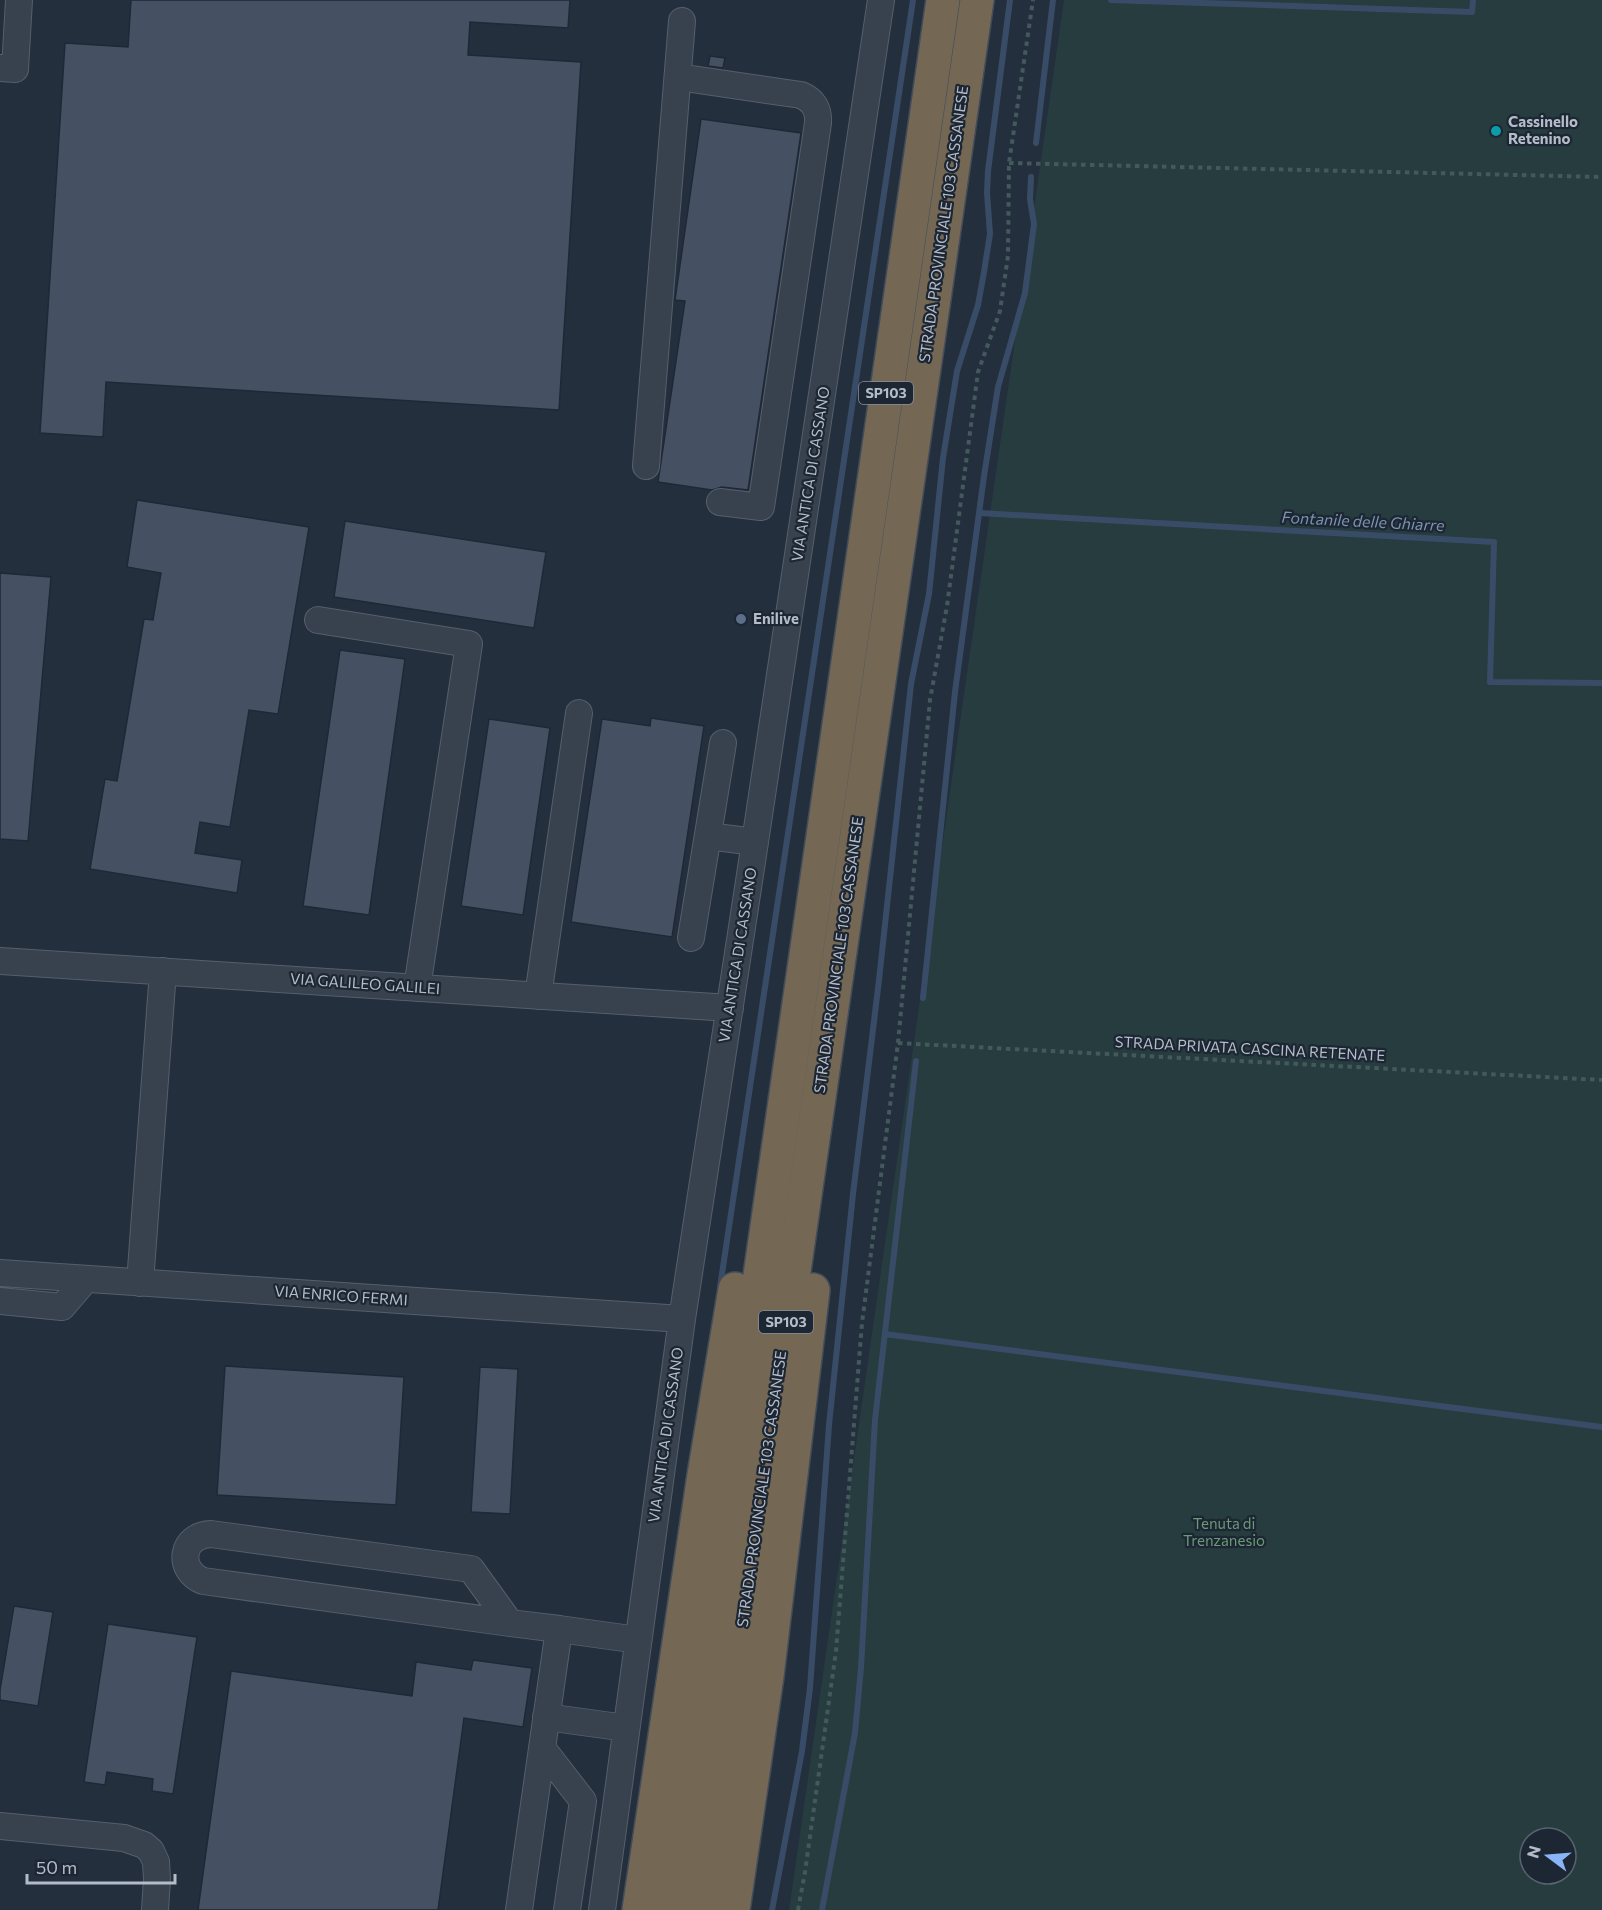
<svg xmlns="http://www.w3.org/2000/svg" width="1602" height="1910" font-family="Commissioner,sans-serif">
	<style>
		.green { fill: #263c3f; fill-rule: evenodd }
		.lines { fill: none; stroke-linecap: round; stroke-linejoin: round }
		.stream { stroke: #394c67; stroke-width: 6 }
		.building { fill: #455162; stroke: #1f2835; stroke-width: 1.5 }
		.minor-casing { stroke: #565f6c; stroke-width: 28 }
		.highway-casing { stroke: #434c59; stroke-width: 36 }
		.path { stroke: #44595c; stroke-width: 4; stroke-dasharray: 4.5 4.5; stroke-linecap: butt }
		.minor { stroke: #38414e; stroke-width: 26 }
		.highway { stroke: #746855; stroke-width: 33 }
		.culture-dot { fill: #0f9aa8; stroke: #1d2633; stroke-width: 2 }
		.service-dot { fill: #5c6f8a; stroke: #1d2633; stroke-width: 2 }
		.labels { text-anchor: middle; stroke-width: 4.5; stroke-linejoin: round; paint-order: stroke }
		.shield { fill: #1d2633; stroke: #878f9c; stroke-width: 1.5 }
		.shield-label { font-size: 14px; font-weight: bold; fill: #b4bcc9 }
		.poi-label { font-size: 15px; font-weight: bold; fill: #b4bcc9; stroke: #1d2633; text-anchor: start }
		.street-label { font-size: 15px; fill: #b4bcc9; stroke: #1d2633 }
		.park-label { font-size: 15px; fill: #6b9a76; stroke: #1d2633 }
		.water-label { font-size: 16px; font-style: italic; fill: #7c92b1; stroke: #1d2633 }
	</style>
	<rect width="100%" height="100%" fill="#242f3e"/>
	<path class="green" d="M1064,0H1602V1910H789ZM1530,1838H1566V1874H1530Z"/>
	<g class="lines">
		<path class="stream" d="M1111,0L1472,12L1473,0
			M1036,143L1053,0
			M979,513L1494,542L1490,682L1602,683
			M923,998L955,692L984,476L998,387L1025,293L1034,224L1030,199L1031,177
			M720,1287L913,0
			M885,1334L1602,1427
			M772,1910L802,1751L810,1688L829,1425L853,1194L879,980L911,684L929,594L943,458L957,371L978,305L984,272L990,234L987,193L988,171L1010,0
			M822,1910L855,1733L861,1668L875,1420L916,1061"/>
	</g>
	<path class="building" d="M131,0H570L568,28L470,22L468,55L581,62L559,410L106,382L103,437L40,433L65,43L128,47Z
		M710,56L725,58L723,68L708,66Z
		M701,119L801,133L748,490L722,487L712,490L658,482L685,301L675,300Z
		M137,500L309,527L278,714L249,710L230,827L200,822L195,853L242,860L237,893L90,869L105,779L117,781L144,619L153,620L161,573L127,567Z
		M345,521L546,552L534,628L334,597Z
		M0,573L51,577L28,841L0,839Z
		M340,650L405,659L369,915L303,906Z
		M651,718L704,726L672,937L571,922L602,719L650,726Z
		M489,719L550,728L523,915L461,906Z
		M225,1366L404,1377L396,1505L217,1495Z
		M480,1367L518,1369L510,1514L471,1512Z
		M14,1606L53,1612L38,1706L0,1700V1690Z
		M108,1624L197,1637L173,1794L152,1791L153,1779L107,1772L105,1785L84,1782Z
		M473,1660L532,1668L523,1727L464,1718L438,1910H198L231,1671L412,1696L416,1662L471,1670Z"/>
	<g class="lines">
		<g class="minor-casing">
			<path id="minor" d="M0,68L15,69L19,0
				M678,77L801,95C813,100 819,109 818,123L761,507L720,502
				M646,466L682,21
				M318,620L469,644L417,988
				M708,836L755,842
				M691,938L723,743
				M0,961L730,1008
				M538,996L579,713
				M0,1273L682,1319
				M140,1283L163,971
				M0,1301L62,1307L86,1279
				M510,1623L471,1569L211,1534C181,1535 176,1570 203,1581L510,1623L559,1629L519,1910
				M559,1629L638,1640
				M546,1717L626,1728
				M542,1748L583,1801L567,1910
				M0,1826L124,1838L144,1845L151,1851L156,1862L157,1879L155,1910
				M602,1910L682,1319L755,842L881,0"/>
		</g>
		<g class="highway-casing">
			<path id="highway" d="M639,1910L704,1475L735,1289
				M669,1910L943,0
				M702,1910L977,0
				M733,1910L767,1676L813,1290"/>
		</g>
		<path class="path" d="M1009,163L1602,177
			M898,1043L1602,1080
			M798,1910L805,1872L836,1651L862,1323L898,1043L930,700L947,606L978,372L1000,311L1008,256L1009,163L1033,0"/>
		<use href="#minor" class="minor"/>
		<use href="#highway" class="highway"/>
	</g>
	<circle class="culture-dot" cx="1496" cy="131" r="6"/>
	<circle class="service-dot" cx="741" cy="619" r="6"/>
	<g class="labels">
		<g class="shield">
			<rect x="859" y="382" width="54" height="22" rx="4.5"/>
			<rect x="759" y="1311" width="54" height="22" rx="4.5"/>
		</g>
		<g class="shield-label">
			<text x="886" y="398">SP103</text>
			<text x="786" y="1327">SP103</text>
		</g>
		<g class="poi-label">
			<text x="1508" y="127">Cassinello<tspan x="1508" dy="17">Retenino</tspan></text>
			<text x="753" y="624">Enilive</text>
		</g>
		<g class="street-label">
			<text transform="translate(944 224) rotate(-82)" y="5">STRADA PROVINCIALE 103 CASSANESE</text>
			<text transform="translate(811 474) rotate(-81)" y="5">VIA ANTICA DI CASSANO</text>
			<text transform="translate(738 955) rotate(-81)" y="5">VIA ANTICA DI CASSANO</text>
			<text transform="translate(839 955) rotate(-82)" y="5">STRADA PROVINCIALE 103 CASSANESE</text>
			<text transform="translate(365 984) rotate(4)" y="5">VIA GALILEO GALILEI</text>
			<text transform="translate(1250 1049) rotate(3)" y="5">STRADA PRIVATA CASCINA RETENATE</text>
			<text transform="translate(341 1296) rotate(4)" y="5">VIA ENRICO FERMI</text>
			<text transform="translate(666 1435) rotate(-82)" y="5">VIA ANTICA DI CASSANO</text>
			<text transform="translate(762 1489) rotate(-82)" y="5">STRADA PROVINCIALE 103 CASSANESE</text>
		</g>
		<g class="park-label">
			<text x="1224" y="1529">Tenuta di<tspan x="1224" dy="17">Trenzanesio</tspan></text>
		</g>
		<g class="water-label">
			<text transform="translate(1363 521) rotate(3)" y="6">Fontanile delle Ghiarre</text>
		</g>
	</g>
	<g transform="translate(1548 1856) rotate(286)"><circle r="28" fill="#1d2633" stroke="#59626f" stroke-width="1.5"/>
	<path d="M0-4.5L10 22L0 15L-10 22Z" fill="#8ab4f8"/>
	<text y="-9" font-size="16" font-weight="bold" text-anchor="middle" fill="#b4bcc9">N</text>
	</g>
	<path d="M27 1874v9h148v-9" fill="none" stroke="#b4bcc9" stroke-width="3"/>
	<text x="36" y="1874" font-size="18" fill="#b4bcc9" stroke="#1d2633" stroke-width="4.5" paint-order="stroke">50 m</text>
</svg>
